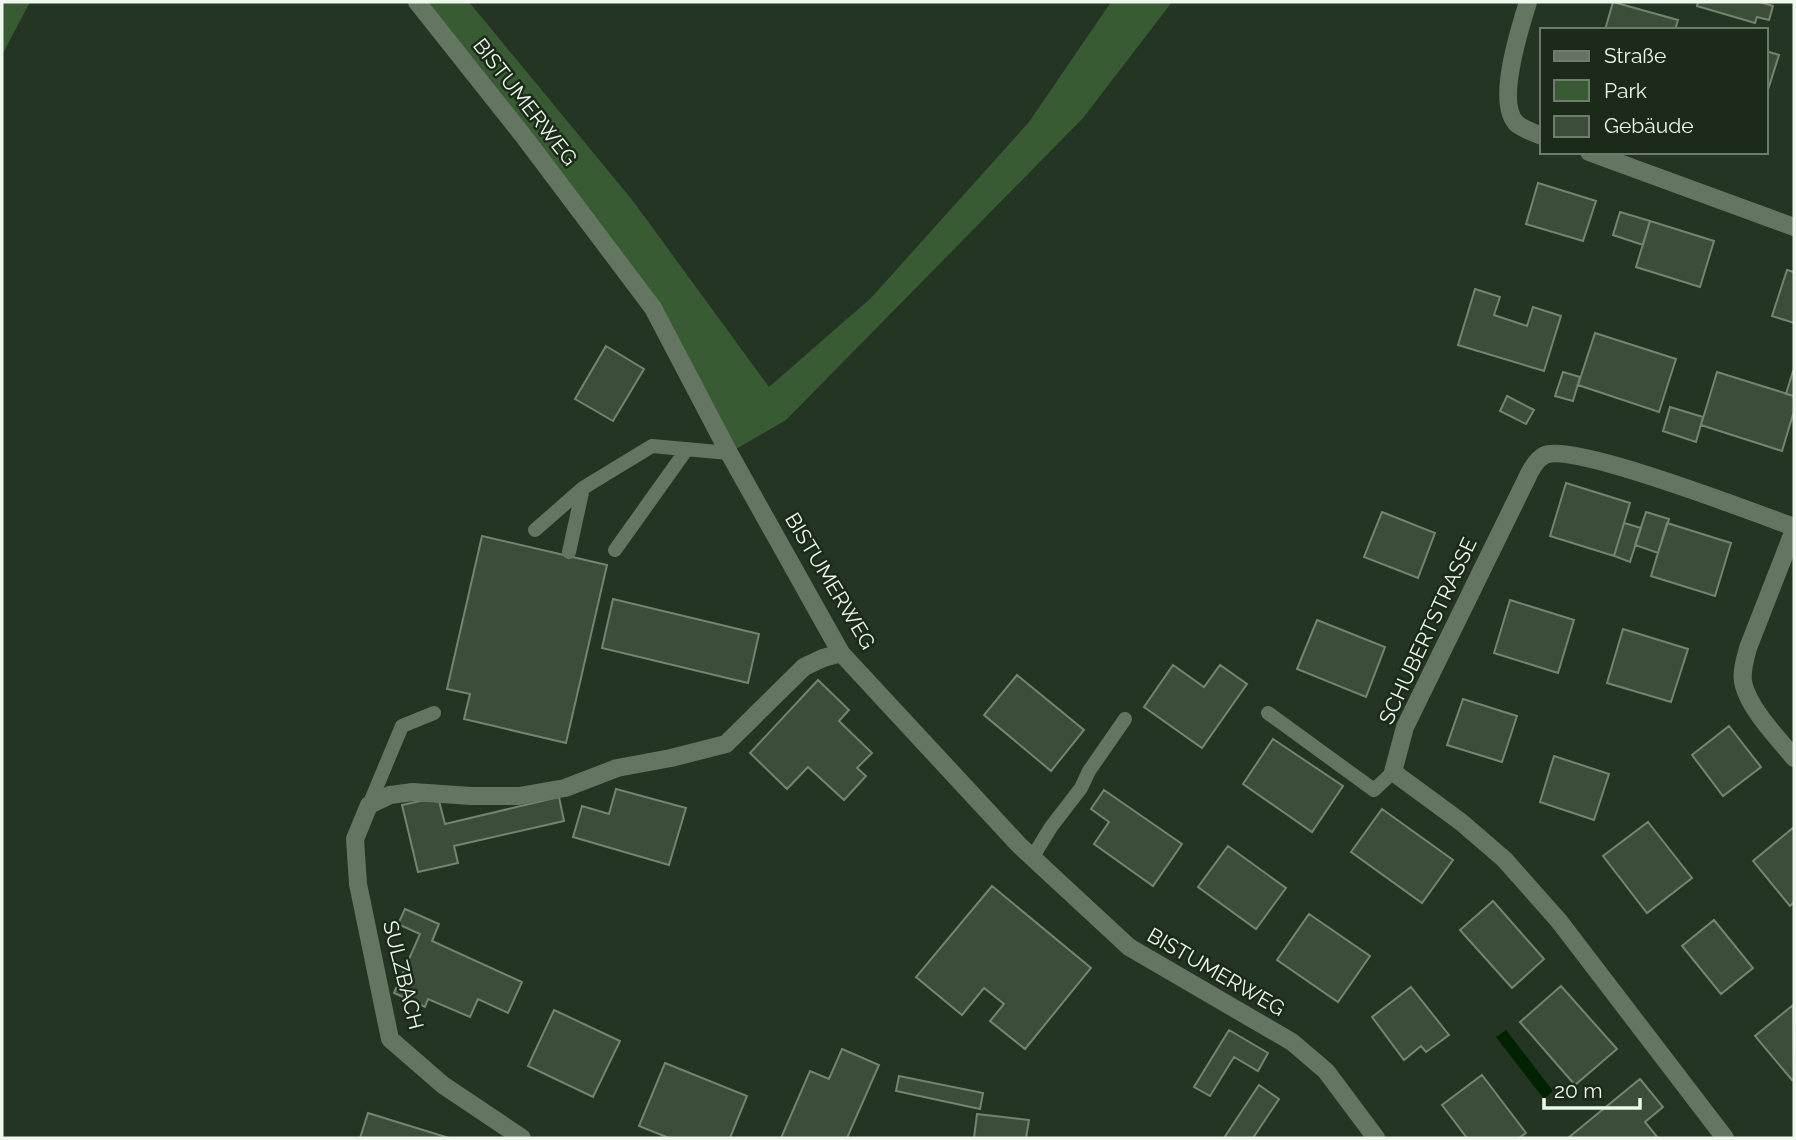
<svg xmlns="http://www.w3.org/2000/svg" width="1796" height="1140" font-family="Raleway,sans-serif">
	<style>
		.green { fill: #385b33 }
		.water { fill: #012200 }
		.building { fill: #3c4d3a; stroke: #738570; stroke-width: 2 }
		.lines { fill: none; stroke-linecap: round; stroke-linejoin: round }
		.lane { stroke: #647661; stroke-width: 14 }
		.street { stroke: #647661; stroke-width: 18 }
		.labels { text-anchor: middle; stroke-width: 5; stroke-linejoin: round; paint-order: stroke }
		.street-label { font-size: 21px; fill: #eef8ec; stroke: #1b2a19 }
	</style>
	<rect width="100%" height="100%" fill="#253523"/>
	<path class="green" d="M2,2H30L2,55Z
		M417,2H469L633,201L769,387L871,298L1029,122L1111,2H1172L1083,118L786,420L729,453L653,308Z"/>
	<path class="water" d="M1506,1030L1553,1091L1544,1099L1496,1037Z"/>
	<path class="building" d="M1613,2L1678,20L1675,30H1605Z
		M1698,2H1760L1773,6L1769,20L1757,17L1755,23L1697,6Z
		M1766,51L1779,55L1766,96Z
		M1538,183L1596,201L1583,241L1526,224Z
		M1620,212L1650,221L1643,245L1613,235Z
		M1650,221L1714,241L1700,287L1636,267Z
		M1787,270L1794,272V323L1772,316Z
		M1475,289L1500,297L1494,315L1527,326L1533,307L1561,316L1544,371L1458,345Z
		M1595,333L1676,359L1659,412L1578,385Z
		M606,346L644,369L613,421L575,399Z
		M1793,371H1794V396L1786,394Z
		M1563,372L1580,377L1573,401L1555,396Z
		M1717,372L1794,396V411L1782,451L1701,425Z
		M1507,396L1534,410L1526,424L1500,411Z
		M1670,407L1703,417L1696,442L1663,431Z
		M1566,483L1630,503L1614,556L1550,536Z
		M1382,512L1435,533L1418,578L1364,557Z
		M1646,512L1669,519L1658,553L1635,545Z
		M1624,523L1641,528L1630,562L1614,556Z
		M1667,523L1731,543L1715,596L1651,576Z
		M482,536L607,565L566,743L464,719L470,694L447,689Z
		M613,599L759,634L748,683L602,648Z
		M1510,600L1574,620L1558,673L1494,653Z
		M1317,620L1385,647L1366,697L1297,669Z
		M1623,629L1688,649L1671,702L1607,683Z
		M1173,665L1204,687L1220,665L1247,684L1202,748L1144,707Z
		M1017,675L1084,730L1051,771L984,715Z
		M818,680L849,710L839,721L872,753L857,768L866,776L844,800L808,767L787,789L750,753Z
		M1463,699L1517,716L1502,762L1447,745Z
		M1729,726L1761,767L1723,796L1692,755Z
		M1273,739L1343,786L1312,832L1243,784Z
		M1554,756L1609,774L1594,820L1540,802Z
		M616,789L686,808L669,865L573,837L582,806L609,814Z
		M1104,790L1182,844L1153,886L1094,844L1109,822L1091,809Z
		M438,797L445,824L559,797L564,821L454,846L458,863L418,872L402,805Z
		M1382,809L1453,860L1422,903L1351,852Z
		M1648,822L1692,878L1647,913L1603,856Z
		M1794,827V902L1790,906L1753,861Z
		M1228,846L1286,888L1256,929L1198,887Z
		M992,886L1091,968L1025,1049L990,1021L1004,1004L984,988L962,1015L916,977Z
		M1493,901L1544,959L1512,988L1460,930Z
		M405,909L439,924L432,941L522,982L508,1013L478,999L470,1017L428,999L425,1007L394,993L420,934L398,924Z
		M1309,914L1370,956L1338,1002L1277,960Z
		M1714,920L1753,968L1721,994L1682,946Z
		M1561,986L1617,1049L1575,1085L1520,1022Z
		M1411,987L1449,1035L1426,1052L1421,1046L1404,1060L1372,1017Z
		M1793,1005L1794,1078L1792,1080L1755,1036Z
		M554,1010L620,1041L593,1097L528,1066Z
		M1229,1030L1268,1053L1258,1071L1234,1057L1210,1096L1194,1087Z
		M842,1049L879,1065L847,1138H781L810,1071L829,1079Z
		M665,1063L747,1096L730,1138H669L639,1126Z
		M1482,1075L1526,1133L1519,1138H1467L1442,1105Z
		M899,1076L983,1093L980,1109L896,1091Z
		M1640,1079L1663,1107L1645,1122L1658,1138H1568Z
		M1259,1085L1279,1099L1253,1138H1224Z
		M368,1113L449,1138H360Z
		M977,1114L1029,1120L1026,1138H974Z"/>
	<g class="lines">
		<path class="lane" d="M535,530L583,488
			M615,550L687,449
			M569,552L583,488L652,446L729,453
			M1268,713L1374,790L1393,772
			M369,805L402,726L434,713
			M1032,858L1051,827L1081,788L1089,771L1125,719"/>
		<path class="street" d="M417,2L525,138L653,308L729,453L841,653L1019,845L1129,947L1292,1042L1326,1071L1376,1138
			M1528,2C1520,28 1495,104 1517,124C1523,129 1535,133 1542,136
			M1589,152L1794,227
			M1794,530L1748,648C1745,660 1740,675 1744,686C1751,711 1778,738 1794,758
			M522,1138L443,1085L390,1039L358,884L355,839L369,805L390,795L413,792L471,796H519L565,788L617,768L671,758L726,744L804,667L823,658L841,653
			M1725,1138L1559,921L1504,859L1461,822L1393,772L1405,727L1526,480C1530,471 1536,459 1545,455C1575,443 1755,513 1794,527"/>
	</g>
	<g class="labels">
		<g class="street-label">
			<text transform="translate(525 102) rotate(52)" y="7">BISTUMERWEG</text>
			<text transform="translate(830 581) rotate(59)" y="7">BISTUMERWEG</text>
			<text transform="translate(1428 631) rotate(-65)" y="7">SCHUBERTSTRASSE</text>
			<text transform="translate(1216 972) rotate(30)" y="7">BISTUMERWEG</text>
			<text transform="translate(403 975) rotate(76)" y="7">SULZBACH</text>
		</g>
	</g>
	<rect width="1796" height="1140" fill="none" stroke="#eef8ec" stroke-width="7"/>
	<rect x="1540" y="28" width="228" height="126" fill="#1b2a19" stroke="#6f7c6d" stroke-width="2"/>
	<rect x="1554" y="51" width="35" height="10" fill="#647661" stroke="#6f7c6d" stroke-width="2"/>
	<text x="1604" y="63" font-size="21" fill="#eef8ec">Straße</text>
	<rect x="1554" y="80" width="35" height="21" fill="#385b33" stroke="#6f7c6d" stroke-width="2"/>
	<text x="1604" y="98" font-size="21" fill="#eef8ec">Park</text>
	<rect x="1554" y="116" width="35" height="21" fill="#3c4d3a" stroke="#6f7c6d" stroke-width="2"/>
	<text x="1604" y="133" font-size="21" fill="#eef8ec">Gebäude</text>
	<path d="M1544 1098v10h96v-10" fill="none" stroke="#eef8ec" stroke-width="3.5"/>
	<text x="1554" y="1098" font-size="21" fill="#eef8ec" stroke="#1b2a19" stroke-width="5" paint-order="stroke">20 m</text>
</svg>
